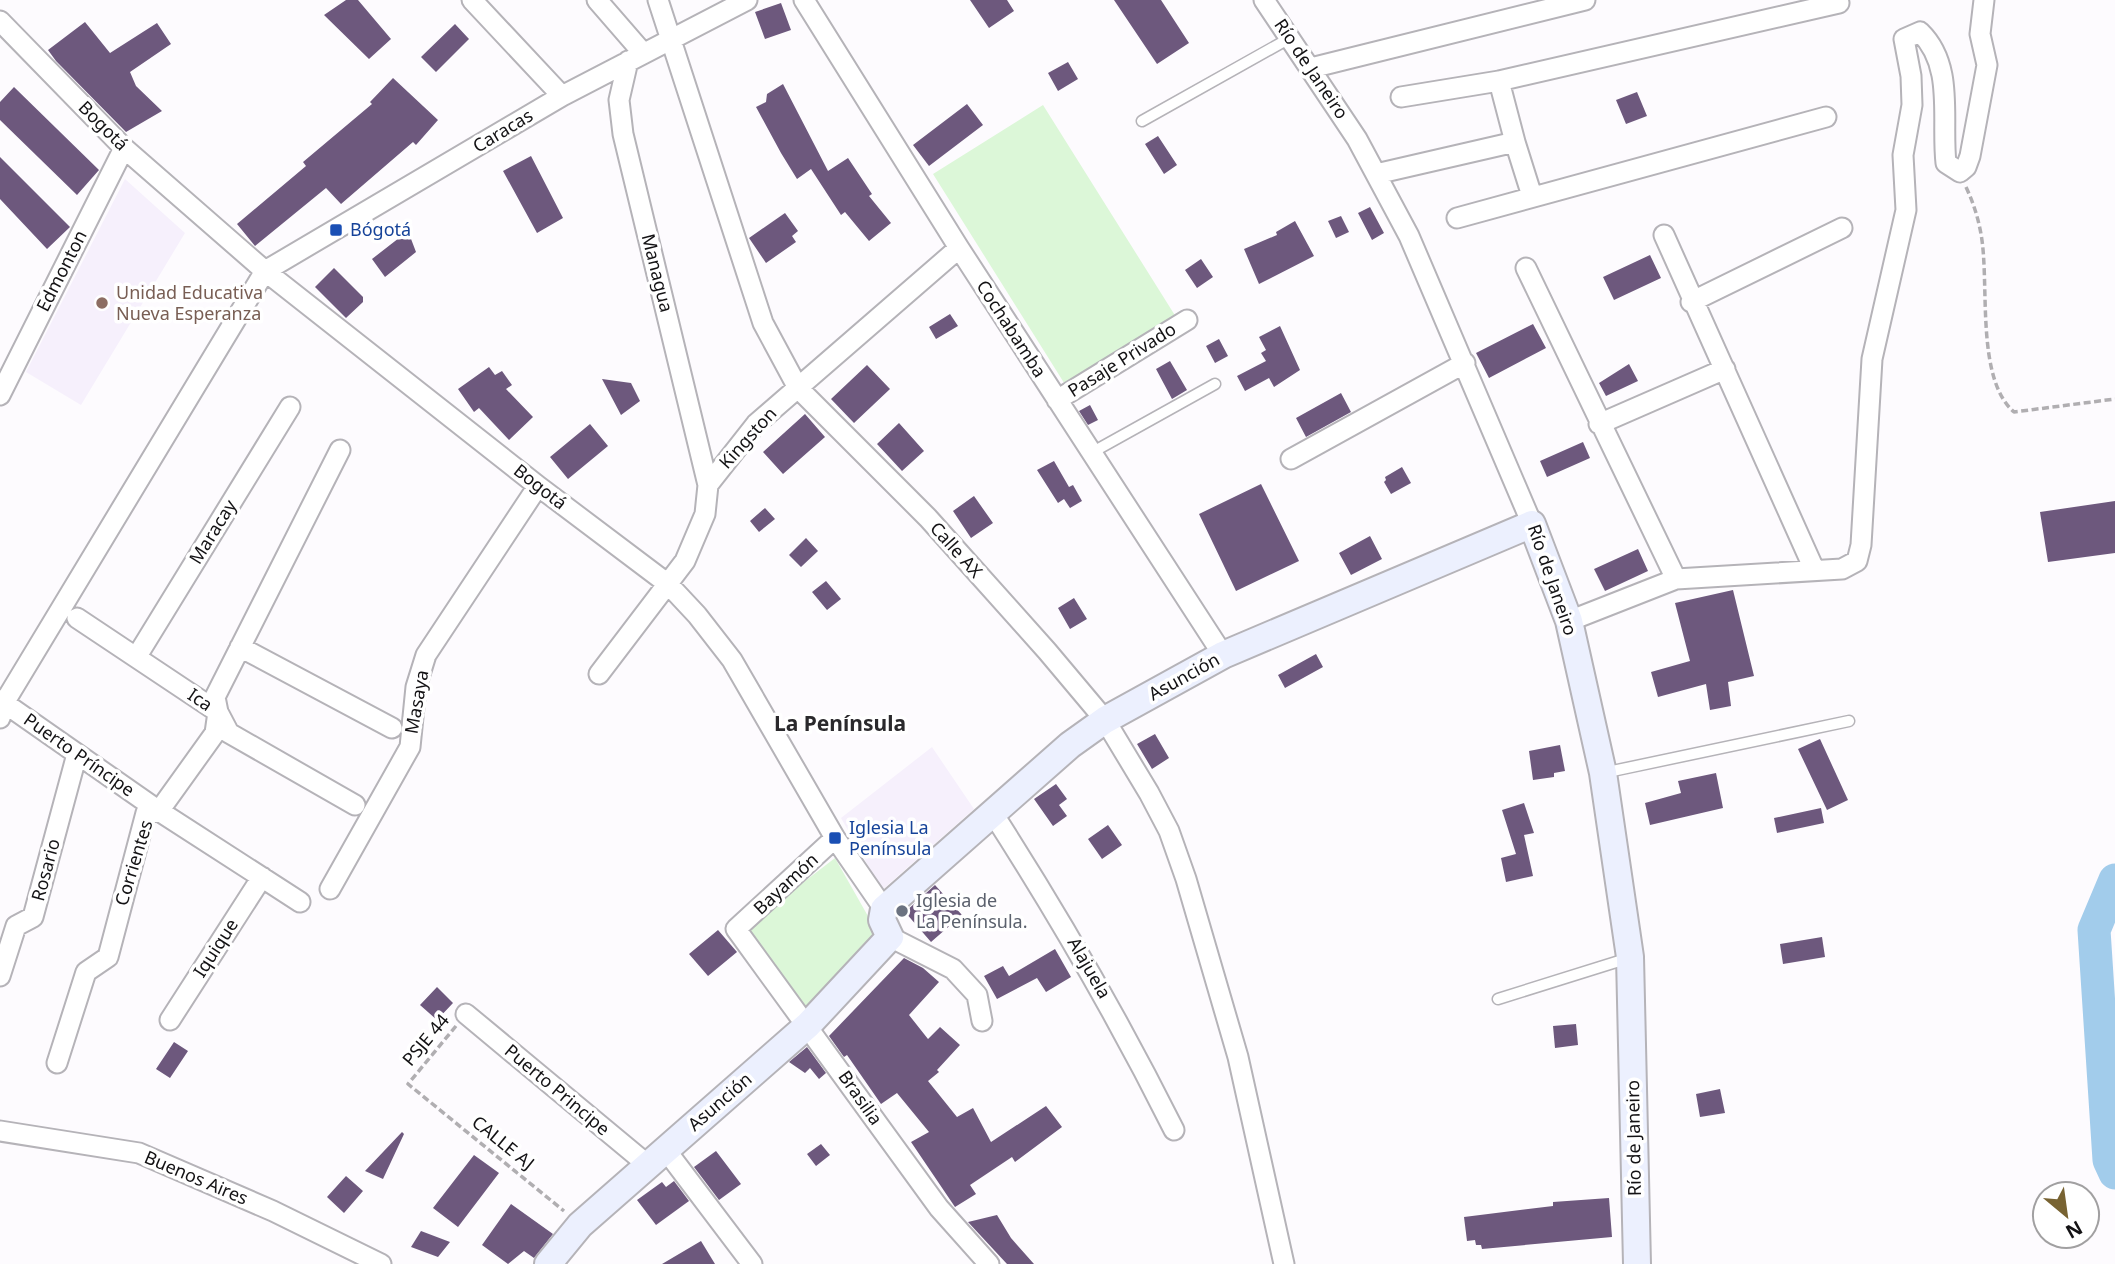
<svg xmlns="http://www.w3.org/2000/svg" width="2115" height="1264" font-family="'Noto Sans',sans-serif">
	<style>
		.built { fill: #f6f0fc }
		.green { fill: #dcf7d8 }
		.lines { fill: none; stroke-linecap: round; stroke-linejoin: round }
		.river { stroke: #a2cceb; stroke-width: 33 }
		.building { fill: #6d587d }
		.lane-casing { stroke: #b5b3b8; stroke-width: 13 }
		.street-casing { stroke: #b5b3b8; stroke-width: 23 }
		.secondary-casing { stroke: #b5b3b8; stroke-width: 30 }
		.path { stroke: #b0aeb1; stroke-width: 3.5; stroke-dasharray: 7 3.5; stroke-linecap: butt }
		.lane { stroke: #fff; stroke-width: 10 }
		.street { stroke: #fff; stroke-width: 19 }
		.secondary { stroke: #ecf0fe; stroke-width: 26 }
		.transit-dot { fill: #1a4fb4; stroke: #fff; stroke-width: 2.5 }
		.education-dot { fill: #8d6e63; stroke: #fff; stroke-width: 2.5 }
		.worship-dot { fill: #6b7280; stroke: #fff; stroke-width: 2.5 }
		.labels { text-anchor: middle; stroke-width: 7; stroke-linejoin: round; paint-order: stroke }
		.street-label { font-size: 18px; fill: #131214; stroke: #fff }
		.transit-label { font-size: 18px; fill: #164399; stroke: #fff; text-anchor: start }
		.education-label { font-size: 18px; fill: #785e54; stroke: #fff; text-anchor: start }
		.worship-label { font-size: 18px; fill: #5b616d; stroke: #fff; text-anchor: start }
		.quarter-label { font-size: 21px; font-weight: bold; fill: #2a292c; stroke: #fff }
	</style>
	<rect width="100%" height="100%" fill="#fdfbfe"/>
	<path class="built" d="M125,179L185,233L81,405L26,372Z
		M932,747L974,809L882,890L841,818Z"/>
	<path class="green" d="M1043,105L1176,317L1066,386L933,174Z
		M835,858L881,939L807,1012L744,928Z"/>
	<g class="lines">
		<path class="river" d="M2115,880L2094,930L2109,1160L2115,1173"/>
	</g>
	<path class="building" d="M346,0H358L391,39L369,59L324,15Z
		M970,0H1007L1014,11L989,28Z
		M1114,0H1161L1189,43L1157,64Z
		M781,3L791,30L765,39L755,12Z
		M85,22L110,53L157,23L171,44L130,72L136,86L162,111L126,132L56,61L48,50Z
		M455,24L469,39L436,72L421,57Z
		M1068,62L1078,79L1058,91L1048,73Z
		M393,78L438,120L416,145L413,142L341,204L326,188L255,246L237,224L306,166L303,162L372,104L370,102Z
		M783,84L828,171L848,158L872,194L869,196L891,223L869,241L845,212L841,215L811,169L797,179L781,153L756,107L766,102L767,94Z
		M14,87L99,170L77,195L0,120V102Z
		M1637,92L1647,116L1626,124L1616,100Z
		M967,104L983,125L929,166L913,145Z
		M1158,136L1177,165L1164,174L1145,144Z
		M531,156L563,218L537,233L503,171Z
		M0,157L70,227L47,249L0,199Z
		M1370,207L1384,233L1372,240L1358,213Z
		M785,213L798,231L792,236L796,242L766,263L749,238Z
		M1341,216L1349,232L1336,238L1328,221Z
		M1295,221L1314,256L1259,284L1244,249L1277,235L1276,232Z
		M408,231L416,252L385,277L372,259Z
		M1650,255L1661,278L1614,300L1603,277Z
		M1201,259L1213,277L1197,288L1185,270Z
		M334,268L363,297V302L346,318L315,287Z
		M950,314L958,326L936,339L929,327Z
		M1533,324L1546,348L1489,378L1476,353Z
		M1280,326L1300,370L1274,387L1269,378L1245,391L1237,376L1266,361L1261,353L1266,350L1259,337Z
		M1219,339L1228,356L1215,363L1206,346Z
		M1170,361L1187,390L1172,399L1156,369Z
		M1629,364L1638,381L1606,396L1599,383Z
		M867,365L890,389L854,423L831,399Z
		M489,367L495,375L502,371L512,385L506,389L533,417L509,440L479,408L474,412L458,389Z
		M602,379L631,383L640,401L621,415Z
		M1341,393L1351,412L1306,437L1296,418Z
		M1090,405L1098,420L1088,425L1079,411Z
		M805,414L825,437L783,474L763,452Z
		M899,423L924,451L902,471L877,444Z
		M590,424L608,446L568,479L550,457Z
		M1583,442L1590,458L1547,477L1540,461Z
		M1054,461L1069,487L1073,485L1082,501L1070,508L1064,499L1058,503L1037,470Z
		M1402,467L1411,483L1391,494L1384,482L1386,480L1385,477Z
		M1261,484L1299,561L1236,591L1199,514Z
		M974,496L993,523L971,538L953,511Z
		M2115,501V553L2048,562L2040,512Z
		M765,508L775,519L759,532L750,521Z
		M1370,536L1382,559L1351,575L1339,553Z
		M806,538L818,551L801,567L789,555Z
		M1638,549L1648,571L1605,591L1594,569Z
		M826,581L841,599L827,610L812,592Z
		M1733,590L1754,676L1728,682L1731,706L1710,710L1706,684L1658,697L1651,672L1690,661L1675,603Z
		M1074,598L1087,619L1070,629L1058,608Z
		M1316,654L1323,667L1285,688L1278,675Z
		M1155,734L1169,758L1152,769L1137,744Z
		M1820,739L1848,800L1827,810L1798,749Z
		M1560,745L1565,771L1554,773V777L1533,780L1529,751Z
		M1716,773L1723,808L1650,825L1645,803L1681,793L1678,781Z
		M1056,784L1067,799L1059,805L1067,816L1053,826L1034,799Z
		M1524,803L1534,833L1524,835L1533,876L1506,882L1501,858L1516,854L1502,810Z
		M1821,808L1824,823L1777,833L1774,818Z
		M1108,825L1122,845L1102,859L1088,839Z
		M935,885L962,915L931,942L905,912Z
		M718,930L737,952L708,976L689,954Z
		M1822,937L1825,957L1783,964L1780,944Z
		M1055,949L1071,977L1046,992L1037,978L997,999L984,976L1003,966L1009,976Z
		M904,958L923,968L939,982L909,1015L928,1039L940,1027L960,1045L937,1070L939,1072L928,1081L957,1117L973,1108L991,1142L1046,1106L1062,1127L1015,1162L1012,1157L970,1185L976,1194L955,1207L911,1142L929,1132L897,1093L881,1104L847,1055L844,1057L829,1036Z
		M437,987L453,1003L437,1020L420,1005Z
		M1576,1024L1578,1045L1555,1048L1553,1026Z
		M174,1042L188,1051L170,1078L156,1069Z
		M807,1047L826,1073L819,1079L810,1068L805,1073L789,1062Z
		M1720,1089L1725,1113L1700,1117L1696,1094Z
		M402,1132L404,1134L383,1179L365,1171Z
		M821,1144L830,1155L816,1166L807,1154Z
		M716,1151L741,1184L719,1200L694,1167Z
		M474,1155L499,1173L458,1227L433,1208Z
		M346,1176L363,1191L344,1213L327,1197Z
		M674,1181L689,1201L656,1225L637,1200L662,1182L666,1187Z
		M1609,1198L1612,1237L1482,1249L1481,1245H1476L1475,1240L1467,1241L1464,1217L1553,1206V1202Z
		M511,1204L553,1234L534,1258L524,1251L508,1264L482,1245Z
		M997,1215L1011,1238L1034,1264H1007L968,1222Z
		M421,1231L450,1242L438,1257L411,1247Z
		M701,1241L715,1264H662Z"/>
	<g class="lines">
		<g class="lane-casing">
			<path id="lane" d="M1142,121L1290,38
				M1091,453L1215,384
				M1603,773L1849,721
				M1498,999L1629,958"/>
		</g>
		<g class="street-casing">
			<path id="street" d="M472,0L562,96
				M597,0L643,53
				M658,0L763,323L798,388L928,518L1047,651L1105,720L1149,793L1169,831L1186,879L1238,1057L1284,1264
				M804,0L959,248L1223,655
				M1264,0L1357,139L1409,236L1532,524
				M0,21L124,148L265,271L538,486L668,584L697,615L732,660L835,838L884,909
				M628,61L619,100L623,134L708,485
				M1311,68L1585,0
				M1401,97L1499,81L1839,3
				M1515,142L1532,196
				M1376,174L1515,142L1499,81
				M1457,218L1826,117
				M1664,235L1814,569
				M1526,268L1676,579
				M1691,302L1842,228
				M0,395L124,148
				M1057,400L1187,320
				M1599,424L1725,369
				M1291,459L1465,363
				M77,618L218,712L229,733L355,805
				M1569,621L1676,579L1842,569L1857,561L1861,545L1872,359L1906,210L1903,155L1912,105L1911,76L1904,39L1920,32C1955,66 1941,119 1946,163L1960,172L1966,167L1970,156L1987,65L1980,34L1984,0
				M240,647L392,728
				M137,656L290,407
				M599,674L685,561L705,514L708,485L756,424L959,248
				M0,700L159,811L300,902
				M0,718L4,703L265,271L562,96L747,0
				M992,812C1059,916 1119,1020 1174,1130
				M835,838L736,929L939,1208L989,1264
				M330,889L410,747L416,687L426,655L538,486
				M890,937L953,969L977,995L982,1021
				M0,976L16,926L33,917L77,754
				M466,1014L649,1166
				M170,1020L262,877
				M57,1063L86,972L108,957L146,813L159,811L215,733L218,712L215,697L340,450
				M0,1131L139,1153L273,1211L381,1264
				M665,1149L752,1264"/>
		</g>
		<g class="secondary-casing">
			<path id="secondary" d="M548,1264L580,1225L808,1025L890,937L882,920L884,909L1070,745L1105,720L1223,655L1532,524L1569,621L1603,773L1630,957L1637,1264"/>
		</g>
		<path class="path" d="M1966,187C1973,202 1978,217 1981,234C1990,283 1975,378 2014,412L2115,399
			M456,1026L408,1084L564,1211"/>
		<use href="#lane" class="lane"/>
		<use href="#street" class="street"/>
		<use href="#secondary" class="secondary"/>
	</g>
	<g class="transit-dot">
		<rect x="329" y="223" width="14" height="14" rx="3.5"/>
		<rect x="828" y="831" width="14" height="14" rx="3.5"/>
	</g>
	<circle class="education-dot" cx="102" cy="303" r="7"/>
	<circle class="worship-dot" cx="902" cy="911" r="7"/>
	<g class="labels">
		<g class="street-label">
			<text transform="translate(1311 69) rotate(56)" y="6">Río de Janeiro</text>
			<text transform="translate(103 126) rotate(45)" y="6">Bogotá</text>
			<text transform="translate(503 131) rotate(-31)" y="6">Caracas</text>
			<text transform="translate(62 271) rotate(-63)" y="6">Edmonton</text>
			<text transform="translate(657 273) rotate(76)" y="6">Managua</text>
			<text transform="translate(1011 329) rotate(57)" y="6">Cochabamba</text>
			<text transform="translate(1122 360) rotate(-32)" y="6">Pasaje Privado</text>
			<text transform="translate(748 438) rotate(-48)" y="6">Kingston</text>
			<text transform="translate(540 487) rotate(38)" y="6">Bogotá</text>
			<text transform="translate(213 532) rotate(-58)" y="6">Maracay</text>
			<text transform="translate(956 550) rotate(48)" y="6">Calle AX</text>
			<text transform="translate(1552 580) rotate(71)" y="6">Río de Janeiro</text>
			<text transform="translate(1184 677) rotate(-29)" y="6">Asunción</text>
			<text transform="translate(200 700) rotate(34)" y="6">Ica</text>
			<text transform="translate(417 702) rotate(-80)" y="6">Masaya</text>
			<text transform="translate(79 755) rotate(35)" y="6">Puerto Príncipe</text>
			<text transform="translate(134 863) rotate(-73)" y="6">Corrientes</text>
			<text transform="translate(46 870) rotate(-75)" y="6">Rosario</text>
			<text transform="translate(786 884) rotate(-43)" y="6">Bayamón</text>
			<text transform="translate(216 948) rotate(-57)" y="6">Iquique</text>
			<text transform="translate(1089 968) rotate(60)" y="6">Alajuela</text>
			<text transform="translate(426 1040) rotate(-50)" y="6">PSJE 44</text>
			<text transform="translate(557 1090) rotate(40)" y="6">Puerto Principe</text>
			<text transform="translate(860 1098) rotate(55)" y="6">Brasilia</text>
			<text transform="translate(720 1102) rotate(-41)" y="6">Asunción</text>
			<text transform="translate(1634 1138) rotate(-91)" y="6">Río de Janeiro</text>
			<text transform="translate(503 1143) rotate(39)" y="6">CALLE AJ</text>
			<text transform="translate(196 1178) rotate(23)" y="6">Buenos Aires</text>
		</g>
		<g class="transit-label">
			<text x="350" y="236">Bógotá</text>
			<text x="849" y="834">Iglesia La<tspan x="849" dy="21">Península</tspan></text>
		</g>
		<g class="education-label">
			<text x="116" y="299">Unidad Educativa<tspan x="116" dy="21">Nueva Esperanza</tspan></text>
		</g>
		<g class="worship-label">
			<text x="916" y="907">Iglesia de<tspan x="916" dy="21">La Península.</tspan></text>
		</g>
		<g class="quarter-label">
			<text x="840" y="731">La Península</text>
		</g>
	</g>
	<g transform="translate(2066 1215) rotate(151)"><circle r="33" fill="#ffffff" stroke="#a1a0a1" stroke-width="2"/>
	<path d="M0-5L12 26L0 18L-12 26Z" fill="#786332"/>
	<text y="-10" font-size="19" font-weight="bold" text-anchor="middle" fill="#131214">N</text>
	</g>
</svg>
